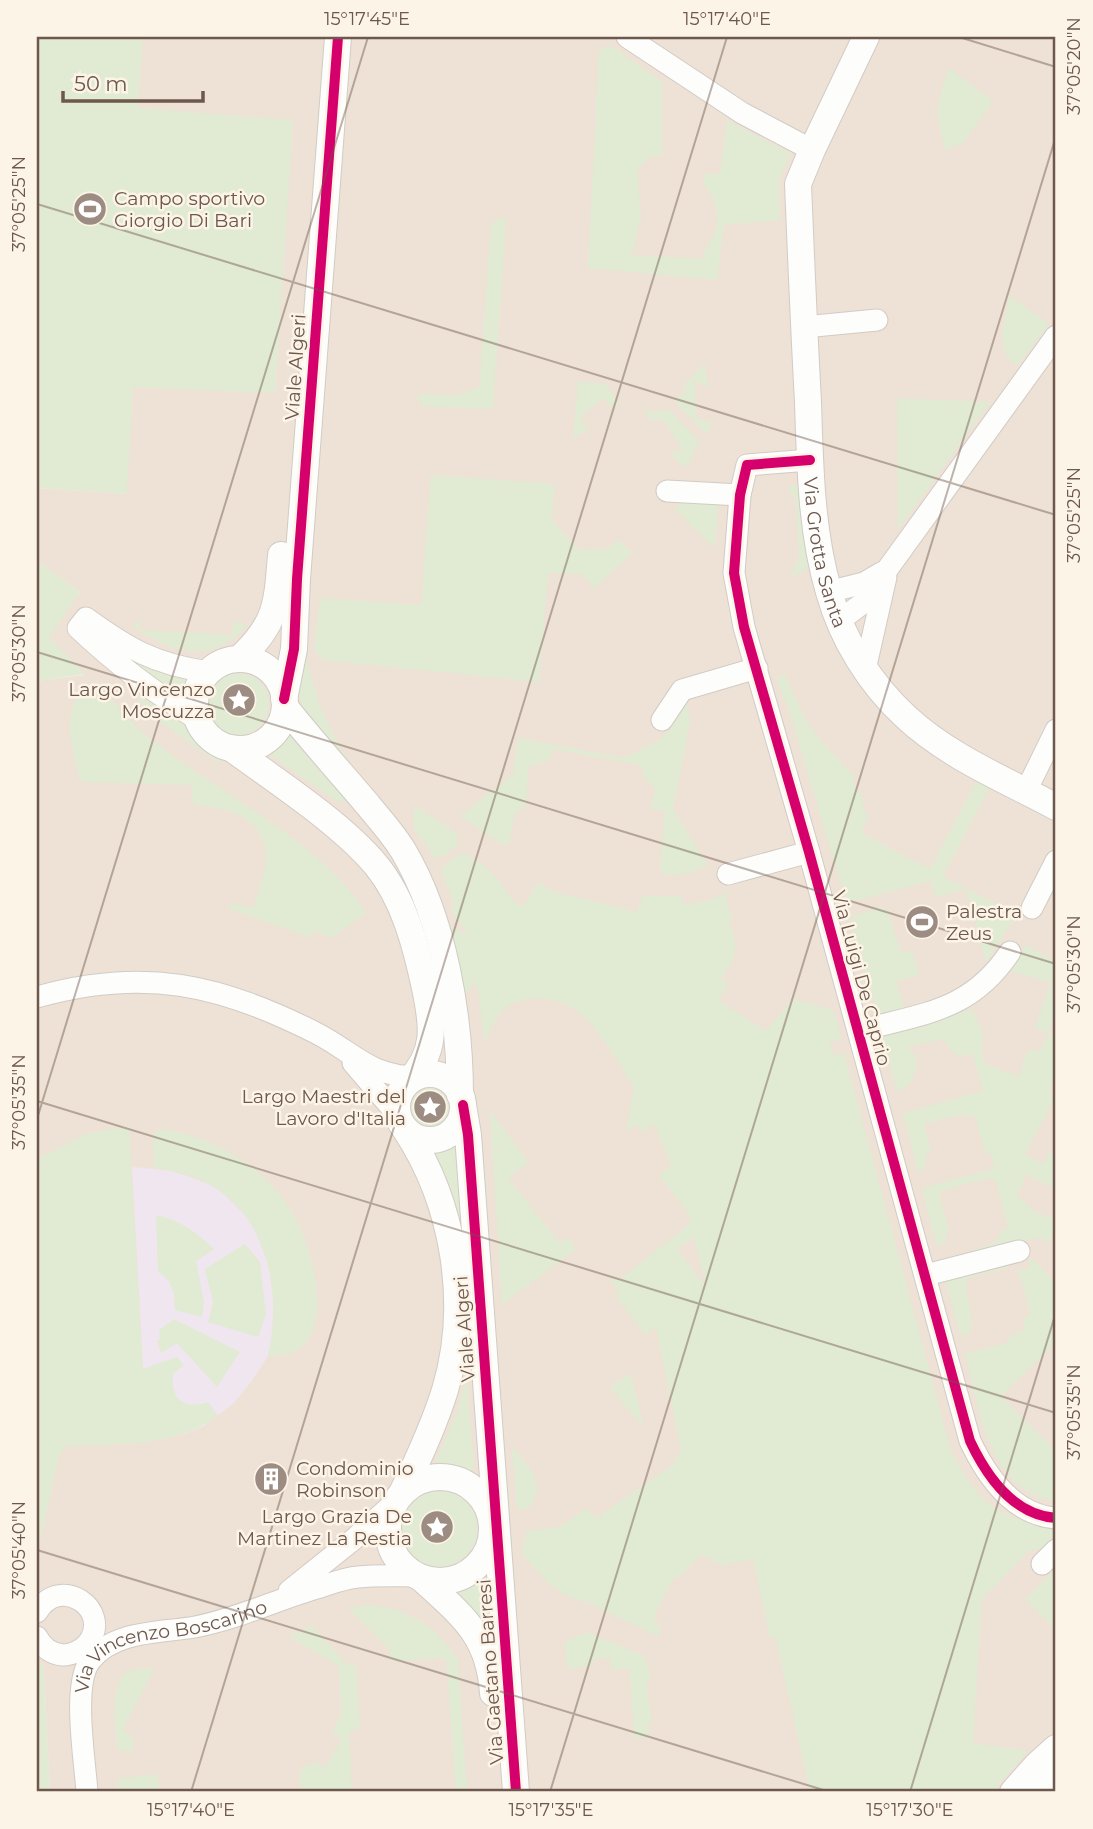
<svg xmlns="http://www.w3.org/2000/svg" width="1093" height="1829" font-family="Montserrat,sans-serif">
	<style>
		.residential { fill: #ede2d5 }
		.education { fill: #f0e6ef }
		.green { fill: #e1ead3; fill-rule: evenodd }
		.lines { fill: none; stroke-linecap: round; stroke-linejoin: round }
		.minor-casing { stroke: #d2cbc5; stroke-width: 23 }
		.tertiary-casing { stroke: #d2cbc5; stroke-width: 28 }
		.minor { stroke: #fdfdfb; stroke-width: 21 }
		.tertiary { stroke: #fdfdfb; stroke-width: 26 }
		.cycleway-casing { stroke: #fdf4e8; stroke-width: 15 }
		.cycleway { stroke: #d6006c; stroke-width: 10 }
		.ticks { fill: none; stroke: #6e574c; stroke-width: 2; stroke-opacity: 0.45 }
		.labels { text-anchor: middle; stroke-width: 5; stroke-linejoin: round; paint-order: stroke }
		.poi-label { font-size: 19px; fill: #6e574c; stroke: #fdf4e8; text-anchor: start }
		.street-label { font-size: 19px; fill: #6e574c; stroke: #fdf4e8 }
		.neatline { fill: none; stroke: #6e574c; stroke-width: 2.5 }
		.ticks-label { font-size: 18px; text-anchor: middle; fill: #6e574c }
	</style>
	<rect width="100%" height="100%" fill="#f4efe7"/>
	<path class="residential" d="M37,37H1056V1792H50L44,1673L43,1665L37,1660V681L84,675L48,637L80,592L37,561V488L127,494Z"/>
	<path class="education" d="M132,1167L166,1170L182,1174L211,1185L224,1194L248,1218L256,1233L268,1262L274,1298L272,1339L268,1356L252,1381L233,1404L204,1426L187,1433L147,1442Z"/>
	<path class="green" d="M37,37H143L138,108L293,120L275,393L133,387L127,494L37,488Z
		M612,46L662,82V156L649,157L637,170L641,216L632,255L703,259C704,248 711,243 715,233C722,215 714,197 703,183L704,173L720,174L727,120L791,154L779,181L780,220L724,225L717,280L588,268L599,50Z
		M949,68L993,101L964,142L946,150C933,112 936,105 949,68Z
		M497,218L506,219L493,409L422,406L416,394L457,395L479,387L491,226Z
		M1009,296L1049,324L1017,366C993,353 1006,318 1009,296Z
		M705,363L708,388L694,380L696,419L710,422L711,429L706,434L676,403L678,396L685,394V383Z
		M578,381L606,384L619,405L613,409L604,398L580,417L588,429L573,439Z
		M897,398L990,402L898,530Z
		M640,402L650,413L669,410L699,441L688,466L681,465L670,451H683L664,420H650Z
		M431,475L555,484L552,520L580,550L608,548L618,539L632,553L595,588L581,574L548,573L539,682L323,660L314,650L320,598L421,605Z
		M787,486H801L810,563L802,572L791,577L799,556L796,502Z
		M681,503H718L715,548L675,510Z
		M37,561L80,592L49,637L85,674L37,681Z
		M141,616L140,630L232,635L233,621L248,625C210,666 175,654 133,627Z
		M304,640C312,693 328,734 360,777L303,713L298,692Z
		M116,652L189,675L182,697Z
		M207 704a31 31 0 1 1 62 0a31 31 0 1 1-62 0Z
		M785,674L805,719L824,744L855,777L853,784L863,797V810L869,816L861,833L930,869L977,780L990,787L943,876L1016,915L986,964L966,889L937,897L930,881L851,902L845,898L789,711L776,678Z
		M88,687H100C118,705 134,726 153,741C219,793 322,842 366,913L331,938L315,930L311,937L229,909L231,903L253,908C258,891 269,866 265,848C259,815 222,807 194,805L191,785L83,782L79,778C73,748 58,708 88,687Z
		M127,689L178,718L196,740L220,758L221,765L163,724Z
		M687,702L690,723L673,809L708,865C693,873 678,877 662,874L660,870L665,811L651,809L655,788L643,776L644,771L640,765L553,749L549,760L529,767L526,804L514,816L509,844L503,845L460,816L513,774L518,738L624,758L661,740Z
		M290,729L347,800L343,802L336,801L267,753L276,747Z
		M416,806L458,834L457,846L442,857L433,858L427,846L414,830L413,809Z
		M463,852C475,859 486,866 495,876C505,887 508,898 520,906L526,903L538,882L554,892L637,912L642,896H680L684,904L708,901L728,892L726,900L733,921L728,922C740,946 737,957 721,979L729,984L718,1000L766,1031L793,999L833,1010L842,1038L830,1042L834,1055L844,1053L951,1451C982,1508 995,1514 1056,1531L1043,1548L1030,1550L982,1599L973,1743L1028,1751L992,1792H810L775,1636L770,1638L753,1559L722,1565L702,1555C690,1562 685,1576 672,1580L654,1616L660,1629L659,1637L586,1602C556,1596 540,1575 521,1553L527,1531L560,1527L586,1508L596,1518L673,1465L681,1449L656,1327L645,1335L615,1295L619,1291L609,1279L619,1280L691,1223L687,1211L659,1176L671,1165L654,1124L642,1132L636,1125L626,1132L634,1088C622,1067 595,1023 576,1010C557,997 528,994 508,1006C497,1014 490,1030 484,1042L479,996L475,981L465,997L451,926L467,934C463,924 455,920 451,909L455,905L441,871L447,863ZM694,1237V1238L706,1287L677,1249Z
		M883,907L888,911L901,953L912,951L919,976L896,981L904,1007L877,1015L850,921L855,915Z
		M1026,945L1056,962V1001L1049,1033L1056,1038V1075L1050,1088L1053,1101L1025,1154L1043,1164L1049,1153L1056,1157V1189L1026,1174L1017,1196L1035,1212L1055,1219L1051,1241L1046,1242L1040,1237L975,1253L974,1249C987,1246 999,1245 1001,1230L1008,1228L996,1181L988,1178L941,1191L940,1198L948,1228L946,1242L937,1247L922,1188L994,1169L991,1154L986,1153L974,1115L964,1117L963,1114L924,1124L931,1151L926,1157L924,1170L918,1172L903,1113L983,1091L973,1054L959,1057L951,1051L943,1039L910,1046L909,1049L914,1054L917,1067L910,1084L897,1092L883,1037L972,1009L983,1033L982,1058L987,1065L1019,1076L1028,1050L1038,1053L1049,1034L1035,1028L1051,983L1011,971Z
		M406 1107a24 24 0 1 1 48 0a24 24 0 1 1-48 0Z
		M490,1111L529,1162L508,1178L560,1243L568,1237L576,1249L502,1305Z
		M114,1128H129L143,1369L177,1357L184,1365L173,1374C171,1400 183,1410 208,1402L218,1416C174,1448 117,1443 65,1447L59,1456L37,1554V1159L86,1134Z
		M164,1129C203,1137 234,1150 263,1177C278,1190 290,1207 298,1224C318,1263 339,1361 268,1356C287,1270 254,1175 154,1169L153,1136L156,1131Z
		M457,1137L465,1255L428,1147L441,1146Z
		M156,1215C180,1220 196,1232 214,1249L196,1261L204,1302L202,1317L175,1310C175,1295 173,1280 158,1272Z
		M245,1244L260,1262L266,1314L258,1337L208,1322L213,1302L205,1269Z
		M1028,1257C1041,1263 1043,1274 1056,1281V1342L1001,1396L1056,1451V1501C987,1491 979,1408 965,1354L1009,1342L1008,1337L1023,1330L1024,1318L1031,1316L1021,1278L1015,1271L1030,1268Z
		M1007,1262L1008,1268L968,1278C961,1296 978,1316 969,1334L960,1335L945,1279Z
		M174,1319L240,1352L217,1387L177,1343L161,1353L157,1341L160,1339L159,1330Z
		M631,1373L643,1425H641L610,1387Z
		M466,1374L474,1465L473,1470L468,1472L440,1466L436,1460L458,1410Z
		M512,1446C527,1462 551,1490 526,1509H517Z
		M400 1528a39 39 0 1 1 78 0a39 39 0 1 1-78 0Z
		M1055,1570L1056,1575V1630L1025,1599Z
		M481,1576L484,1626L451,1590L469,1584Z
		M367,1605C405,1608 435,1623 455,1657H458L467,1792H456L446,1658L392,1661L388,1648L348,1608Z
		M311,1625L346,1663L356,1665L360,1727L349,1733L352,1792H301L299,1776L303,1767L316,1762L325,1768L342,1739L332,1732L341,1714L339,1666L289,1637Z
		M587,1632L642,1655L646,1659L651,1681H646L652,1722L648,1724L649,1736L635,1739L629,1668L612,1669L609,1658L592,1659L593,1666L567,1668L565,1642Z
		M37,1660L43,1665L44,1673L50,1792H37Z
		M155,1668L123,1729L134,1739L132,1752L117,1749C116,1723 109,1695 124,1673L136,1669Z
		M158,1774L159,1792H118L117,1779Z"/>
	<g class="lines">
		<g class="minor-casing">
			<g id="minor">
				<path d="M627,37L742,113L812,150"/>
				<path d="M804,327L877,320"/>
				<path d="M810,460L747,465L740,495L734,573L744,627L809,852L970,1441C987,1477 1013,1515 1056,1518"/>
				<path d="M667,491L740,495"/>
				<path d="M828,592L864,583L881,573"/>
				<path d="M839,621L863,603L1056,336"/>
				<path d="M865,670L886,577"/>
				<path d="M197,719C153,692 115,663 78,628L86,618C129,649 154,664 208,672"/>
				<path d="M662,720L682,690L757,668"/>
				<path d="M1026,791L1056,730"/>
				<path d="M728,874L809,852"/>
				<path d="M1032,908L1056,861"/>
				<path d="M37,997C143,967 220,984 316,1033C355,1053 368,1076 417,1077"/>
				<path d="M859,1031C923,1013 970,1012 1010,952"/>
				<path d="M353,1063L390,1106L400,1121"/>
				<path d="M926,1275L1019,1251"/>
				<path d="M1042,1564L1056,1550"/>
				<path d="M289,1591L354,1539L395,1502"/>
				<path d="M37,1612C60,1573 113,1610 88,1643C82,1650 72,1655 63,1655C51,1654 42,1647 37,1637"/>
				<path id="s1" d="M87,1792C85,1761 72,1685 90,1661C114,1630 160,1633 195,1627C237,1619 276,1600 317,1588C330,1584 344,1578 358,1577C377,1575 397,1576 417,1576"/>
			</g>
		</g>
		<g class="tertiary-casing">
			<g id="tertiary">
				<path id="s2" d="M866,37L812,150L798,184C801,257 804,330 808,402C810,465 811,532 829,592C842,639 870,684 906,717C949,757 1006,780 1056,807"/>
				<path d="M239,659C277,624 277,604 281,555"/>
				<circle cx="240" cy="704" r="45"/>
				<path d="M284,699L294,649L297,579L338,37"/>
				<path d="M285,707C312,741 340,772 368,805C380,820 394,835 404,852C444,920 460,1017 460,1095"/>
				<path d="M231,748C276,781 341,823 376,865C404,899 416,946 425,988C433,1026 437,1052 408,1082"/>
				<circle cx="430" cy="1107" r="33"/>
				<path d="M463,1105L468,1135L516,1792"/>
				<circle cx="440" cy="1529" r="52"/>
				<path d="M402,1493C418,1460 434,1426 445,1390C471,1304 454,1203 405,1129"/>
				<path d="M421,1578C461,1615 489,1634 493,1693"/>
				<path d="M1013,1792L1036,1766L1056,1748"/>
				<path d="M1043,1792L1056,1777"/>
			</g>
		</g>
		<use href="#minor" class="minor"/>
		<use href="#tertiary" class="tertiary"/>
		<g class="cycleway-casing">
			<path id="cycleway" d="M810,460L747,465L740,495L734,573L744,627L809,852L970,1441C987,1477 1013,1515 1056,1518
				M284,699L294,649L297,579L338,37
				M463,1105L468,1135L516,1792"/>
		</g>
		<use href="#cycleway" class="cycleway"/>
	</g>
	<path class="ticks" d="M959,37L1056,67M37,204L1056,515M37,652L1056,964M37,1101L1056,1413M37,1119L368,37M37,1550L830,1792M191,1792L727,37M550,1792L1056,136M910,1792L1056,1312"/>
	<defs>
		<g id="stadium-disc" transform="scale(1.75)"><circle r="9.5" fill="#9d8c82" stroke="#fdf4e8"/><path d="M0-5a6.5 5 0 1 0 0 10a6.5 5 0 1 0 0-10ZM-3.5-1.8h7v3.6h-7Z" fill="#fff"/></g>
		<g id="sight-disc" transform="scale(1.75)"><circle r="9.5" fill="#9d8c82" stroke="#fdf4e8"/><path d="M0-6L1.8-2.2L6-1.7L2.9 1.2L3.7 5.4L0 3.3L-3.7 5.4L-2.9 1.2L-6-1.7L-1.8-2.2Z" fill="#fff"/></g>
		<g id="building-disc" transform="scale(1.75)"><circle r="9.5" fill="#9d8c82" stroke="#fdf4e8"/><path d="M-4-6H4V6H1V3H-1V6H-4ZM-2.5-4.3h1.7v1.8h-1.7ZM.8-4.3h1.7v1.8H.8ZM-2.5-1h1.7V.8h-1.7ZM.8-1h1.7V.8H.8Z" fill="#fff"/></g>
	</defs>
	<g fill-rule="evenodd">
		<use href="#stadium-disc" x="90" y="209"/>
		<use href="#sight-disc" x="239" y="700"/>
		<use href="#stadium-disc" x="922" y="922"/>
		<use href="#sight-disc" x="430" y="1107"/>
		<use href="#building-disc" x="271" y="1479"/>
		<use href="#sight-disc" x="437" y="1527"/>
	</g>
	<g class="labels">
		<g class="poi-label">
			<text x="114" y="205">Campo sportivo<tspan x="114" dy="22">Giorgio Di Bari</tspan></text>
			<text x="215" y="696" text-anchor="end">Largo Vincenzo<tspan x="215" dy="22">Moscuzza</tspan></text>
			<text x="946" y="918">Palestra<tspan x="946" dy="22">Zeus</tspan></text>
			<text x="406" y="1103" text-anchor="end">Largo Maestri del<tspan x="406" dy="22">Lavoro d'Italia</tspan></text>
			<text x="296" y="1475">Condominio<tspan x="296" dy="22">Robinson</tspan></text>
			<text x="412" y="1523" text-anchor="end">Largo Grazia De<tspan x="412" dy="22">Martinez La Restia</tspan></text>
		</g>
		<g class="street-label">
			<text transform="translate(295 367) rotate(-86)" y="7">Viale Algeri</text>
			<text dy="7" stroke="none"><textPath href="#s2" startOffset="532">Via Grotta Santa</textPath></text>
			<text transform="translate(862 978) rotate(75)" y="7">Via Luigi De Caprio</text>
			<text transform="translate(464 1329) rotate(-94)" y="7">Viale Algeri</text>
			<text dy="7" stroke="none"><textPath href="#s1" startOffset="210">Via Vincenzo Boscarino</textPath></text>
			<text transform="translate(490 1672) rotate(-94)" y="7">Via Gaetano Barresi</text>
		</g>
	</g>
	<rect width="1093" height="1829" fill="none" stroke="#fdf4e8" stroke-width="77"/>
	<path d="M63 91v10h140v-10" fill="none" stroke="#6e574c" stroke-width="3.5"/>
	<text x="74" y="91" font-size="21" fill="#6e574c" stroke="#fdf4e8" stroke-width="5" paint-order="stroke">50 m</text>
	<rect x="38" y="38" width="1016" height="1752" class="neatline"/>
	<g class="ticks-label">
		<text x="367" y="25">15°17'45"E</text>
		<text x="727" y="25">15°17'40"E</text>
		<text transform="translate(1074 66) rotate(-90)" y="6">37°05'20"N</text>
		<text transform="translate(19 204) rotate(-90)" y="6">37°05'25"N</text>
		<text transform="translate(1074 515) rotate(-90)" y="6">37°05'25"N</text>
		<text transform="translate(19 653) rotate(-90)" y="6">37°05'30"N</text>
		<text transform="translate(1074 964) rotate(-90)" y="6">37°05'30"N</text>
		<text transform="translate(19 1102) rotate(-90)" y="6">37°05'35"N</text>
		<text transform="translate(1074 1412) rotate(-90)" y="6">37°05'35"N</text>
		<text transform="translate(19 1550) rotate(-90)" y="6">37°05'40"N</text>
		<text x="191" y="1816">15°17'40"E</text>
		<text x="551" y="1816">15°17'35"E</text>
		<text x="910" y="1816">15°17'30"E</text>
	</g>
</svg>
